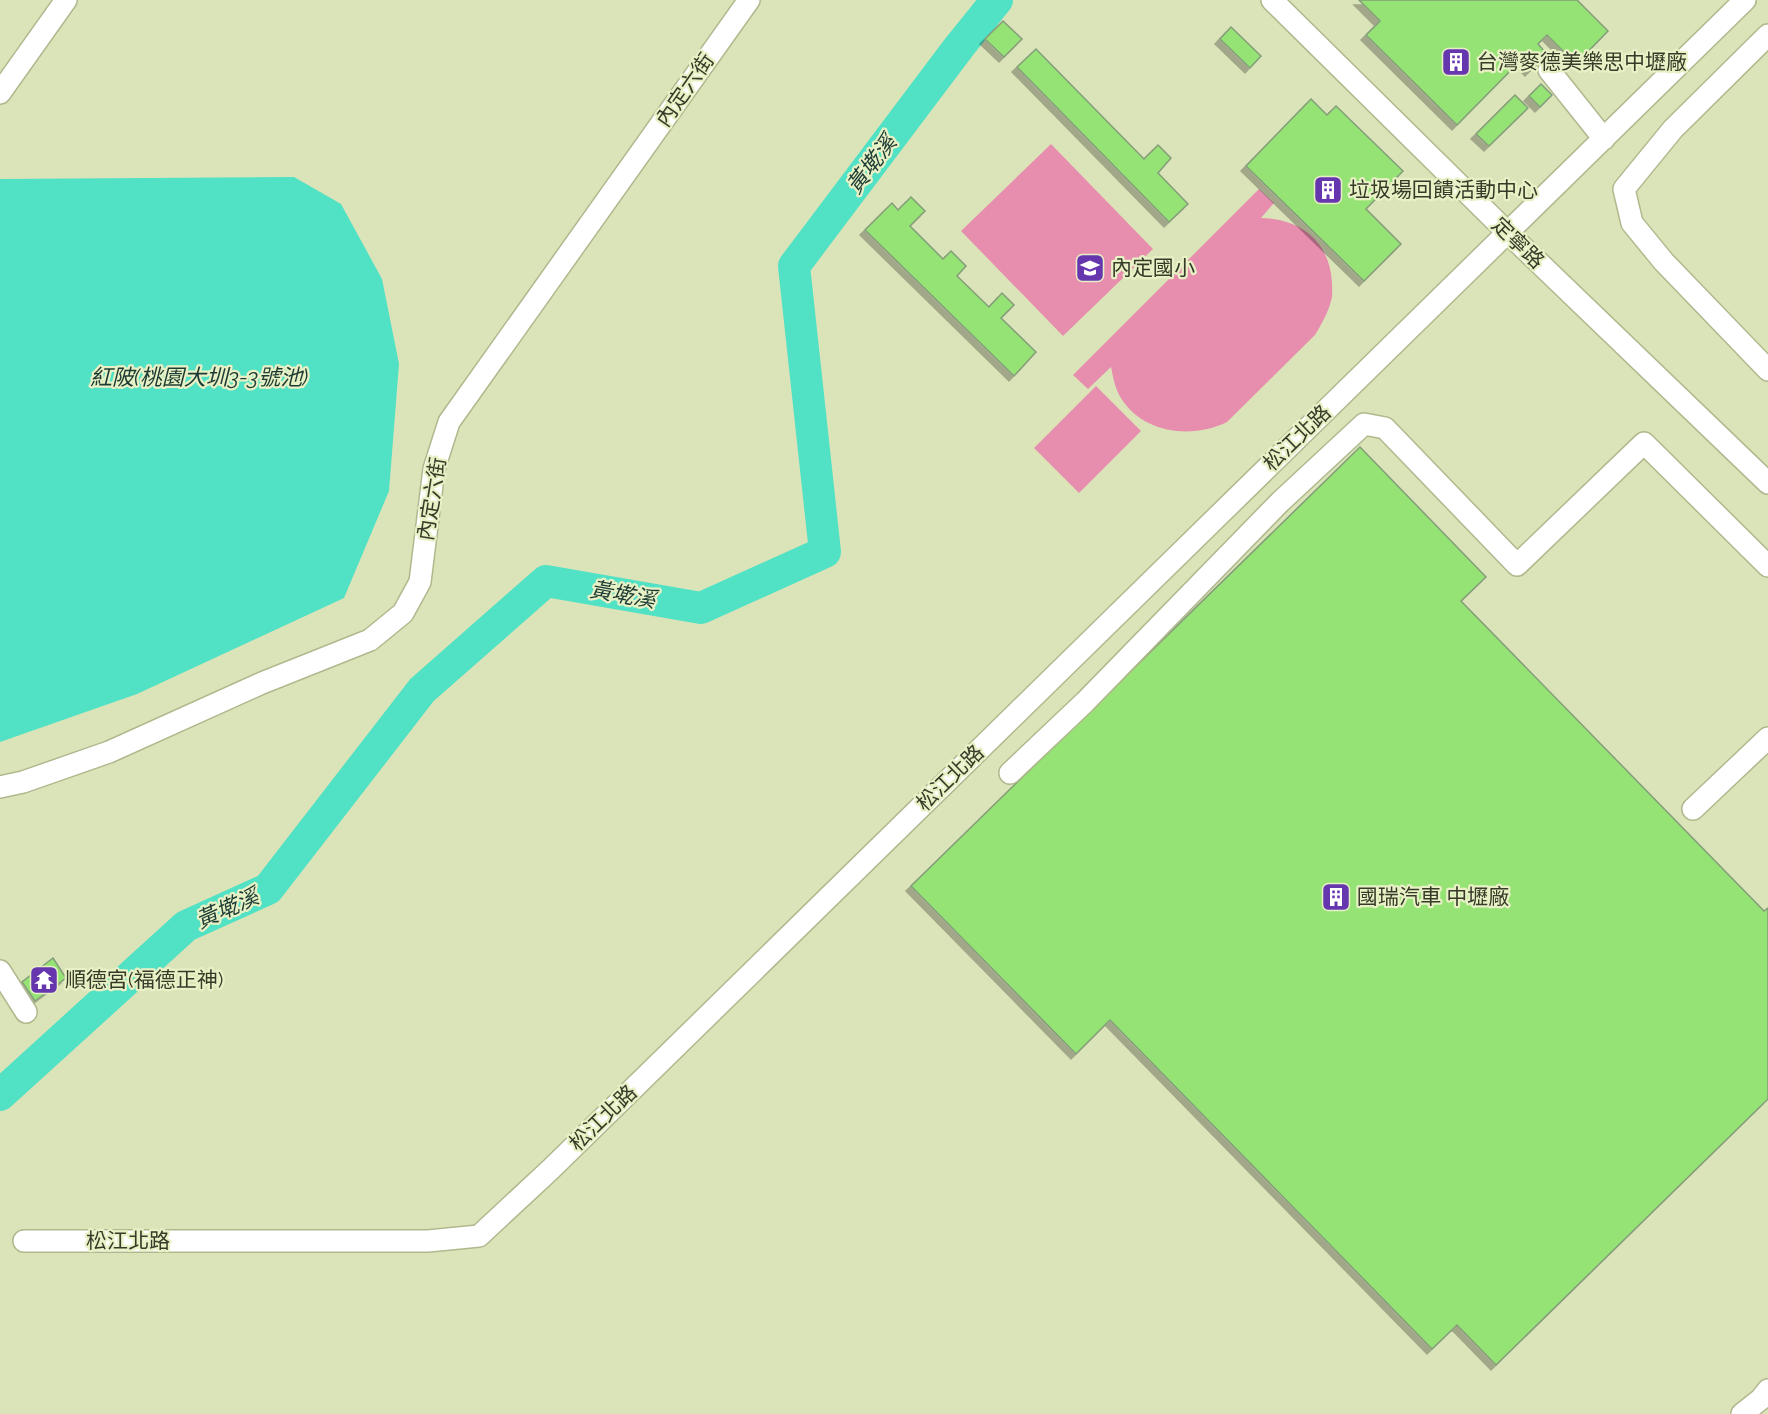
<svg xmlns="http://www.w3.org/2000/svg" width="1768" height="1414" font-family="Raleway,'Noto Sans TC',sans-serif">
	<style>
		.green { fill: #e78eae }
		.water { fill: #51e1c4 }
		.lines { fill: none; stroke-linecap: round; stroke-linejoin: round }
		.river { stroke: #51e1c4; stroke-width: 32 }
		.building { fill: #96e375; stroke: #849d7a; stroke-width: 1.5; filter: url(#shadow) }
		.minor-casing { stroke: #b0b88e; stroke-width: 24 }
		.minor { stroke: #fff; stroke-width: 21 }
		.labels { text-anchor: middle; stroke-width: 4.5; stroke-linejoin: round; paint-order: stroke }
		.poi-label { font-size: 21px; fill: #363a28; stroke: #e8f1c5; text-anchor: start }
		.street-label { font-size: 21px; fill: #363a28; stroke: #e8f1c5 }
		.water-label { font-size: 22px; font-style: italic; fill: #1c3b34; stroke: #e8f1c5 }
	</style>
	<defs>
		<filter id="shadow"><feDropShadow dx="-5" dy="5" stdDeviation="0" flood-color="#0004"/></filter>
	</defs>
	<rect width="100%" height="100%" fill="#dbe4b9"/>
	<path class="green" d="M1051,144L1153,249L1063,336L961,231Z
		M1259,189L1274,203L1261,218C1300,219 1330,241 1332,283C1332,288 1333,296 1331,301C1328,313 1321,325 1315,335L1227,422C1193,439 1143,434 1121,398C1115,389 1113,377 1111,367L1088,389L1073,375Z
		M1096,386L1141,431L1079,493L1034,448Z"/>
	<path class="water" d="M294,177L341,204L382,279L399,364L389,491L344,598L137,694L0,742V179Z"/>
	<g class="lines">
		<path class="river" d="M0,1095L186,926L268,889L422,690L546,581L701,608L825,552L794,266L959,47L997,0"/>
	</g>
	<path class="building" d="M1359,0H1577L1608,31L1576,64L1547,35L1538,44L1547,54L1530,71L1520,61L1457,125L1366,35L1380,21Z
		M1003,21L1022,39L1004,57L985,39Z
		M1231,27L1261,56L1250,68L1220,39Z
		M1036,49L1144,159L1158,145L1171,158L1158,173L1188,204L1169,222L1017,67Z
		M1541,84L1552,95L1540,107L1529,96Z
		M1515,95L1528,108L1489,146L1476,134Z
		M1311,99L1327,115L1336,106L1403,171L1366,209L1401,244L1364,281L1246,166Z
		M911,197L925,211L910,226L943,259L951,251L966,266L957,276L989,307L1002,293L1014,305L1001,318L1036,352L1014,376L865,230L892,203L898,210Z
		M1360,447L1486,577L1461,601L1764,911L1768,908V1099L1496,1365L1457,1325L1432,1349L1110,1020L1076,1054L911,886Z
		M53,958L66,978L35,1001L22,982Z"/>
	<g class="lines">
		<g class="minor-casing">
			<path id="minor" d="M1272,0L1507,232L1768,483
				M1768,35L1673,129L1624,189L1632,223L1664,262L1768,370
				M1549,70L1604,139
				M0,93L66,0
				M1010,773L1085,702L1280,502L1364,424L1385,428L1517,565L1644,443L1768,566
				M0,787L23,782L109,752L262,683L370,640L403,613L420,582L434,469L449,422L749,0
				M1693,809L1768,738
				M0,971L26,1012
				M24,1241H428L479,1236L551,1169L1745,0
				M1742,1414L1761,1399L1768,1390"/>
		</g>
		<use href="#minor" class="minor"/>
	</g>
	<defs>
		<g id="building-square" transform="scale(1.5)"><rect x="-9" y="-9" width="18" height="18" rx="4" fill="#6636ae" stroke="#e8f1c5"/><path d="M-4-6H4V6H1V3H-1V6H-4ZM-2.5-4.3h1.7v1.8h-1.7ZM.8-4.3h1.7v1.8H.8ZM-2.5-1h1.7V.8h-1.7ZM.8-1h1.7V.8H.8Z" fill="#fff"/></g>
		<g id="school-square" transform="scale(1.5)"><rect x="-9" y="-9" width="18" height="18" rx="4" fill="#6636ae" stroke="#e8f1c5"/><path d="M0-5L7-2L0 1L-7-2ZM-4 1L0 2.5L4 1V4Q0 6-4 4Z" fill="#fff"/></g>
		<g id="temple-square" transform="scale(1.5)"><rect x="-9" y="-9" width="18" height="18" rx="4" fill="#6636ae" stroke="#e8f1c5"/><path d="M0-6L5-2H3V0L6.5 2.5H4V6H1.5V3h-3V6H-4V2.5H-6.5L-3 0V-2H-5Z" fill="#fff"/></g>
	</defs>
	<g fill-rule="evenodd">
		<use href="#building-square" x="1456" y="62"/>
		<use href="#building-square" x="1328" y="190"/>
		<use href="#school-square" x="1090" y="268"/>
		<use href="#building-square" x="1336" y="897"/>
		<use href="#temple-square" x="44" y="980"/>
	</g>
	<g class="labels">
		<g class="poi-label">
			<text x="1477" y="69">台灣麥德美樂思中壢廠</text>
			<text x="1349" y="197">垃圾場回饋活動中心</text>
			<text x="1111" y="275">內定國小</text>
			<text x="1357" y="904">國瑞汽車 中壢廠</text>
			<text x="65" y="987">順德宮(福德正神)</text>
		</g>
		<g class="street-label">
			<text transform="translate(685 90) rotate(-55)" y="7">內定六街</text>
			<text transform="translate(1518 243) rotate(44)" y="7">定寧路</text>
			<text transform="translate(1297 438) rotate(-44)" y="7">松江北路</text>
			<text transform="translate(432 499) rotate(-81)" y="7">內定六街</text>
			<text transform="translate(950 778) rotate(-44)" y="7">松江北路</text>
			<text transform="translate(603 1118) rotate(-44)" y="7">松江北路</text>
			<text x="128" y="1248">松江北路</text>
		</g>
		<g class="water-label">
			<text transform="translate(871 164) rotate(-53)" y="8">黃墘溪</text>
			<text x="199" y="385">紅陂(桃園大圳3-3號池)</text>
			<text transform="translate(623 594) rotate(10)" y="8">黃墘溪</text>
			<text transform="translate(227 908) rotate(-24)" y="8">黃墘溪</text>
		</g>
	</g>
</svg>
